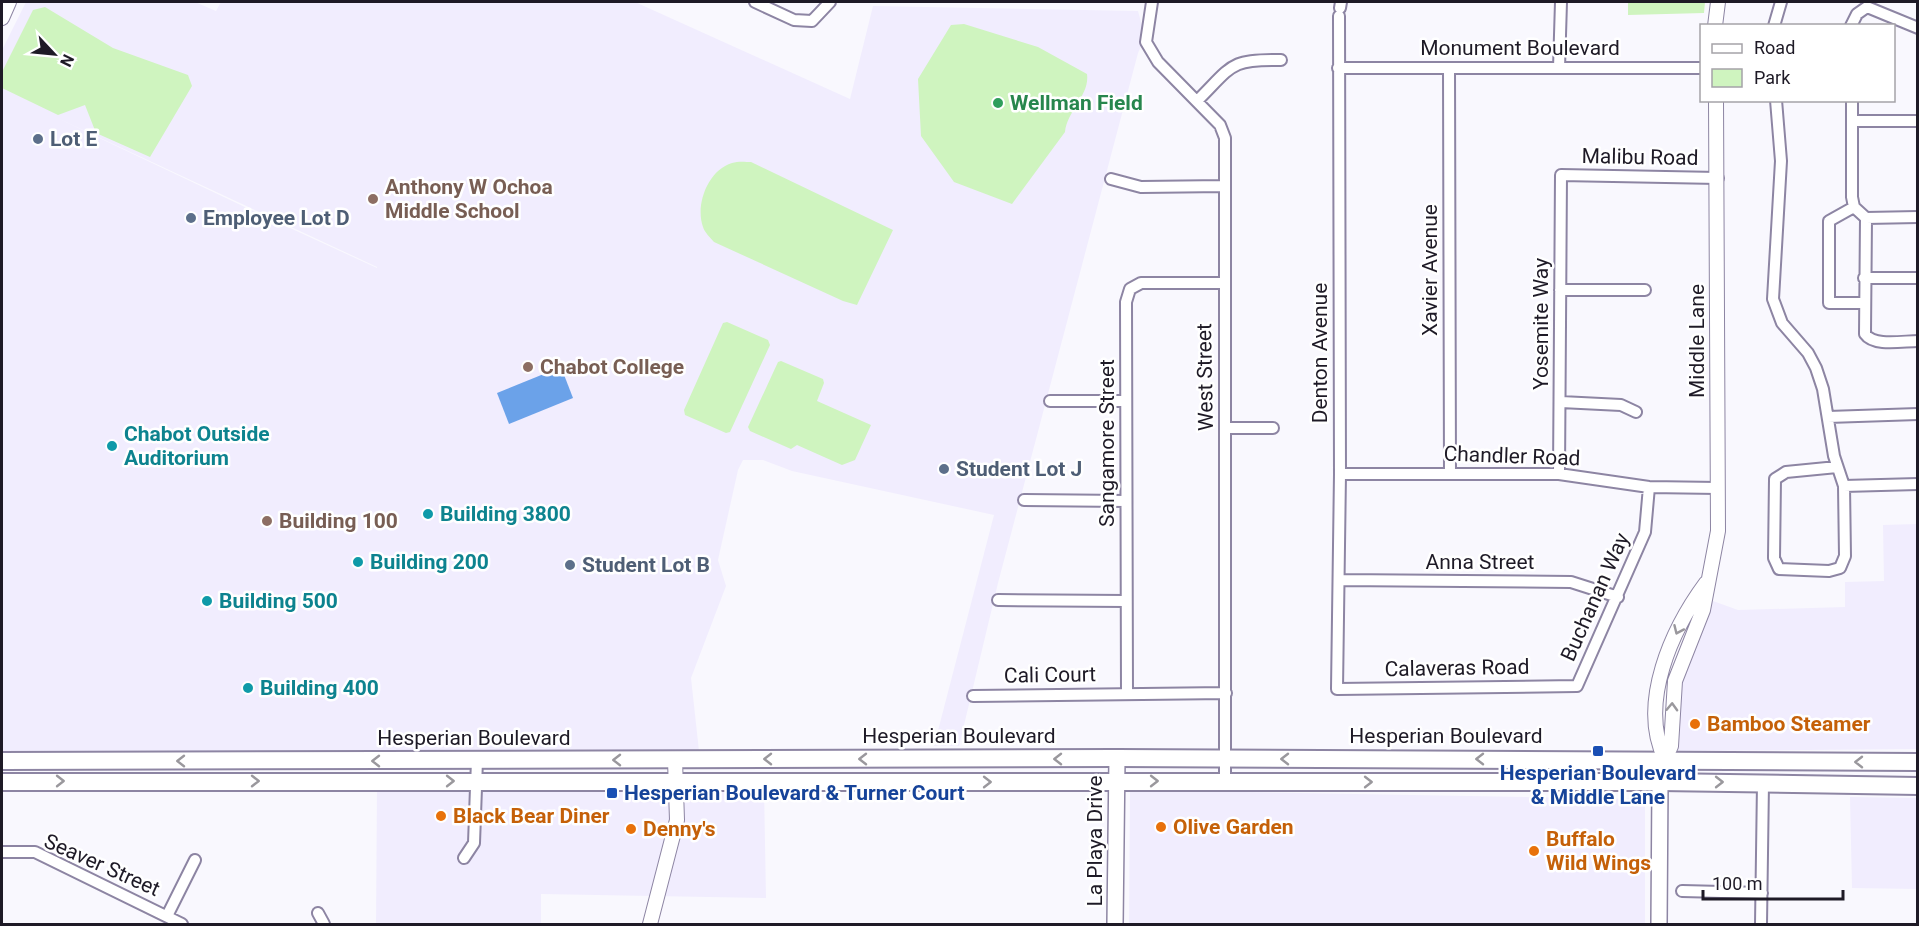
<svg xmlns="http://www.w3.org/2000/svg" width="1919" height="926" font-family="Roboto,sans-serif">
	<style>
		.built { fill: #f1edfe; fill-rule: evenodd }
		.green { fill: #cff4bf }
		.water { fill: #6ba2e9 }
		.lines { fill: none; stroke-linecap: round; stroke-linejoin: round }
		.minor-casing { stroke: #8d85a3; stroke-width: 14 }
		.tertiary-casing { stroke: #8d85a3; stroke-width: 16 }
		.secondary-casing { stroke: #8d85a3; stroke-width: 18 }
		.primary-casing { stroke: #8d85a3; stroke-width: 20 }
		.minor { stroke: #fff; stroke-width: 10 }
		.tertiary { stroke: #fff; stroke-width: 14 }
		.secondary { stroke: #fff; stroke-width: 15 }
		.primary { stroke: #fff; stroke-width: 16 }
		.oneway { stroke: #9a989d }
		.leisure-dot { fill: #2e9e5b; stroke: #fff; stroke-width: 2 }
		.service-dot { fill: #5c6f8a; stroke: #fff; stroke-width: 2 }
		.education-dot { fill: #8d6e63; stroke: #fff; stroke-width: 2 }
		.culture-dot { fill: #0f9aa8; stroke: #fff; stroke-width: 2 }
		.food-dot { fill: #e8710a; stroke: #fff; stroke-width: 2 }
		.transit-dot { fill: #1a4fb4; stroke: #fff; stroke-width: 2 }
		.labels { text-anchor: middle; stroke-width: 5; stroke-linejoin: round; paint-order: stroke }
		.street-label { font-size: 21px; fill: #1e1a26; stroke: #fff }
		.leisure-label { font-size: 21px; font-weight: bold; fill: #27864d; stroke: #fff; text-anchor: start }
		.service-label { font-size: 21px; font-weight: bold; fill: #4e5e75; stroke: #fff; text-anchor: start }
		.education-label { font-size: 21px; font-weight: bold; fill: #785e54; stroke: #fff; text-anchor: start }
		.culture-label { font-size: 21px; font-weight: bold; fill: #0d838f; stroke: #fff; text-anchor: start }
		.food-label { font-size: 21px; font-weight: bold; fill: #c56008; stroke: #fff; text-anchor: start }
		.transit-label { font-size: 21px; font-weight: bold; fill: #164399; stroke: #fff }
	</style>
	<rect width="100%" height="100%" fill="#f9f8fe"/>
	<path class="built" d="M26,2H195L216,11L221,2H635L850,99L873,6L1138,11L1145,37L1138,53L998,583L959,746H934L994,515L792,471L763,460H743L738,470L718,560L726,586L691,678L699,751L2,753V50ZM53,116L377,267V268L264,216Z
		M1917,524V749L1678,751L1682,685L1693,643L1713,601L1738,610L1845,607V582L1884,581L1883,525Z
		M377,788H764L766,898L541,894V924H376Z
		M1130,790L1645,799V924H1129Z
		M1850,797L1917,798V889L1852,888Z"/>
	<path class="green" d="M1628,2H1705L1704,13L1628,15Z
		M45,7L113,48L188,75L192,86L150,157L96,133L85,105L58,115L2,88V72L33,10Z
		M964,24L1038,47L1087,74C1090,95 1067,111 1065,132L1012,204L954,182L921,136L918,79L951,25Z
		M751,162L893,230L857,305L843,301L714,242C710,237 705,233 703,227C695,205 708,170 732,163C738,161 746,162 751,162Z
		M727,322L768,340L770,345L730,432L726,433L685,415L684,410L723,323Z
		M781,361L823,379L824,383L817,401L871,425L855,460L842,465L797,445L791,449L750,431L748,427L778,362Z"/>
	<path class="water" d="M561,367L573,398L509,424L497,393Z"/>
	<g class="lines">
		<g class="minor-casing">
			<path id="minor" d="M755,2L794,20L812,21L830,2
				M1152,2L1146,42L1158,62L1220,125L1225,138V782
				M1340,8L1341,2
				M1339,16L1340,474L1337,689L1577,686L1645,532L1649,487
				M1774,26L1781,2
				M1851,26L1857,14L1867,7L1918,28
				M1338,68H1702
				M1449,68L1450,473
				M1559,68L1561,2
				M1198,100C1233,65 1230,59 1281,60
				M1776,100L1781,161L1773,299L1782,323L1808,353L1816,368L1823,389L1834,456L1844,486L1845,556L1840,568L1829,571L1779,569L1774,558L1775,479L1786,472L1837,467
				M1852,100V197L1854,207L1866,218L1865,334C1874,347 1903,341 1918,341
				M1852,121H1918
				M1111,179L1141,187L1224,186
				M1854,207L1829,221V303H1864
				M1866,218L1918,217
				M1864,278H1918
				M1560,290H1645
				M1050,401H1126
				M1561,402L1621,405L1636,412
				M1828,417L1918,414
				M1225,428H1273
				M1340,474H1559L1649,487L1718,488
				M1559,474L1561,175L1718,178
				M1844,486L1918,484
				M1024,500L1126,501
				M1339,580L1571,582L1618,597
				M998,600L1126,601
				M1127,694L1126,302L1130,289L1141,283H1224
				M973,696L1226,693
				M2,852H35L182,924
				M464,858L474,843L477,760
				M1682,891L1762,893
				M318,913L324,924
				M167,916L195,860
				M1761,924L1763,783"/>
		</g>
		<g class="tertiary-casing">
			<path id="tertiary" d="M2,18L9,2
				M1715,26L1718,2
				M1665,759L1671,746L1675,681L1703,610L1718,531L1716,100
				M1665,759C1638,703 1672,629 1706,583
				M650,924L677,820L675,760"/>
		</g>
		<g class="secondary-casing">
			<path id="secondary" d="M1115,924L1117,758
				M1659,924L1660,782L1665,759"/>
		</g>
		<g class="primary-casing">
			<path id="primary" d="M2,761L1117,758L1918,762
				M2,782H1660L1918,786"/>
		</g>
		<use href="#minor" class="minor"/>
		<use href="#tertiary" class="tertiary"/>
		<use href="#secondary" class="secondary"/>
		<use href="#primary" class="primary"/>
	</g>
	<defs><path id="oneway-chevron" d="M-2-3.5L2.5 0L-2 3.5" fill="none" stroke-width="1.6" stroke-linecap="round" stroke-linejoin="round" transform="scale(1.5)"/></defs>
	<g class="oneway">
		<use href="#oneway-chevron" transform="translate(1678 630) rotate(114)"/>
		<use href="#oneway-chevron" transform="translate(1672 707) rotate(-88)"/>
		<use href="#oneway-chevron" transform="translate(768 759) rotate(-180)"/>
		<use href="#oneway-chevron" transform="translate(863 759) rotate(180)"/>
		<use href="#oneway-chevron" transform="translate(1058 759) rotate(180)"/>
		<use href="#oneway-chevron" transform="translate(1285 759) rotate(-180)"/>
		<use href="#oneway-chevron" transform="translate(1480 759) rotate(-180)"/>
		<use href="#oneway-chevron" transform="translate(617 760) rotate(180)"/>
		<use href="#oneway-chevron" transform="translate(181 761) rotate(-180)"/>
		<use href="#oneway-chevron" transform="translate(376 761) rotate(180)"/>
		<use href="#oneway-chevron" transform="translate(1859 762) rotate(180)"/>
		<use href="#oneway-chevron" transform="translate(60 781)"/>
		<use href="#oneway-chevron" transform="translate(255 781)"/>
		<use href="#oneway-chevron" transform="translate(450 781)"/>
		<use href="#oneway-chevron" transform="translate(1154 781)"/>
		<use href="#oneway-chevron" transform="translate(987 782)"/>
		<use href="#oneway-chevron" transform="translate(1368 782)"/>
		<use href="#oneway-chevron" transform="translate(1719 782)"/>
	</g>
	<circle class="leisure-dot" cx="998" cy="103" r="6"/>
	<g class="service-dot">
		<circle cx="38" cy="139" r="6"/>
		<circle cx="191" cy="218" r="6"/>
		<circle cx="944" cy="469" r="6"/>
		<circle cx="570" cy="565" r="6"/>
	</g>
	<g class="education-dot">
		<circle cx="373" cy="199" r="6"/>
		<circle cx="528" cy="367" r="6"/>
		<circle cx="267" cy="521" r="6"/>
	</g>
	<g class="culture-dot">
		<circle cx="112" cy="446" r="6"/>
		<circle cx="428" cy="514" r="6"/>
		<circle cx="358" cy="562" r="6"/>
		<circle cx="207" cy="601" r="6"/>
		<circle cx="248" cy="688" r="6"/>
	</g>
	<g class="food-dot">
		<circle cx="1695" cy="724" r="6"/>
		<circle cx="441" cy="816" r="6"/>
		<circle cx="1161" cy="827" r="6"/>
		<circle cx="631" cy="829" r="6"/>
		<circle cx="1534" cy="851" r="6"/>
	</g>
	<g class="transit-dot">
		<rect x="1592" y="745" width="12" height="12" rx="3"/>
		<rect x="606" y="787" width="12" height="12" rx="3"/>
	</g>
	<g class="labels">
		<g class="street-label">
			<text x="1520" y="55">Monument Boulevard</text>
			<text transform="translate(1640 157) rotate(1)" y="7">Malibu Road</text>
			<text transform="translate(1430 270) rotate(-90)" y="7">Xavier Avenue</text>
			<text transform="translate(1541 324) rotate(-90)" y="7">Yosemite Way</text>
			<text transform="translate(1697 341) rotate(-90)" y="7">Middle Lane</text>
			<text transform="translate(1320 353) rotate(-90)" y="7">Denton Avenue</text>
			<text transform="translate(1205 377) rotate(-91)" y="7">West Street</text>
			<text transform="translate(1107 443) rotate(-90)" y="7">Sangamore Street</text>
			<text transform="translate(1512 456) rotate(2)" y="7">Chandler Road</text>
			<text x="1480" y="569">Anna Street</text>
			<text transform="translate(1595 597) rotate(-66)" y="7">Buchanan Way</text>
			<text transform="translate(1457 668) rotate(-1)" y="7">Calaveras Road</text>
			<text transform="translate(1050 675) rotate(-1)" y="7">Cali Court</text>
			<text x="959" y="743">Hesperian Boulevard</text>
			<text x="1446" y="743">Hesperian Boulevard</text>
			<text x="474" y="745">Hesperian Boulevard</text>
			<text transform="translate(1095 841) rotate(-90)" y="7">La Playa Drive</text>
			<text transform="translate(102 865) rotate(24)" y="7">Seaver Street</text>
		</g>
		<g class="leisure-label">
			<text x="1010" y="110">Wellman Field</text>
		</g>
		<g class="service-label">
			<text x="50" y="146">Lot E</text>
			<text x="203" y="225">Employee Lot D</text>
			<text x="956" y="476">Student Lot J</text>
			<text x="582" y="572">Student Lot B</text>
		</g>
		<g class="education-label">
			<text x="385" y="194">Anthony W Ochoa<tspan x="385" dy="24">Middle School</tspan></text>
			<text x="540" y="374">Chabot College</text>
			<text x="279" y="528">Building 100</text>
		</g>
		<g class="culture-label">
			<text x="124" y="441">Chabot Outside<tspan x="124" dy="24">Auditorium</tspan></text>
			<text x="440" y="521">Building 3800</text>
			<text x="370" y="569">Building 200</text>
			<text x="219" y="608">Building 500</text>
			<text x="260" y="695">Building 400</text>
		</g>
		<g class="food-label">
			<text x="1707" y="731">Bamboo Steamer</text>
			<text x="453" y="823">Black Bear Diner</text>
			<text x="1173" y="834">Olive Garden</text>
			<text x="643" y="836">Denny's</text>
			<text x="1546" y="846">Buffalo<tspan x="1546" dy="24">Wild Wings</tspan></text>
		</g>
		<g class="transit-label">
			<text x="1598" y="780">Hesperian Boulevard<tspan x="1598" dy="24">&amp; Middle Lane</tspan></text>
			<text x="624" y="800" text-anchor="start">Hesperian Boulevard &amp; Turner Court</text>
		</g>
	</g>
	<rect width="1919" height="926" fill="none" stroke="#1e1a26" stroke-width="6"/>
	<rect x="1700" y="24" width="195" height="78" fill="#ffffff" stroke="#a5a3a8" stroke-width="1.5"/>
	<rect x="1712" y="44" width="30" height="9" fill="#ffffff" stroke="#a5a3a8" stroke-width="1.5"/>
	<text x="1754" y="54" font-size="18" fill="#1e1a26">Road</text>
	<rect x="1712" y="69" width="30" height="18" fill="#cff4bf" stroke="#a5a3a8" stroke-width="1.5"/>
	<text x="1754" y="84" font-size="18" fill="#1e1a26">Park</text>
	<g transform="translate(54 54) rotate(116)" stroke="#ffffff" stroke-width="4.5" paint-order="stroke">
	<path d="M0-4.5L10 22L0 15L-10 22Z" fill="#1e1a26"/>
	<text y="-9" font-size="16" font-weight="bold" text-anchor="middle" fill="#1e1a26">N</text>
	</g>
	<path d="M1703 890v9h140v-9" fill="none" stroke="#1e1a26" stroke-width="3"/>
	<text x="1712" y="890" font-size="18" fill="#1e1a26" stroke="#ffffff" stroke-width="4.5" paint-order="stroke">100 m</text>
</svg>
